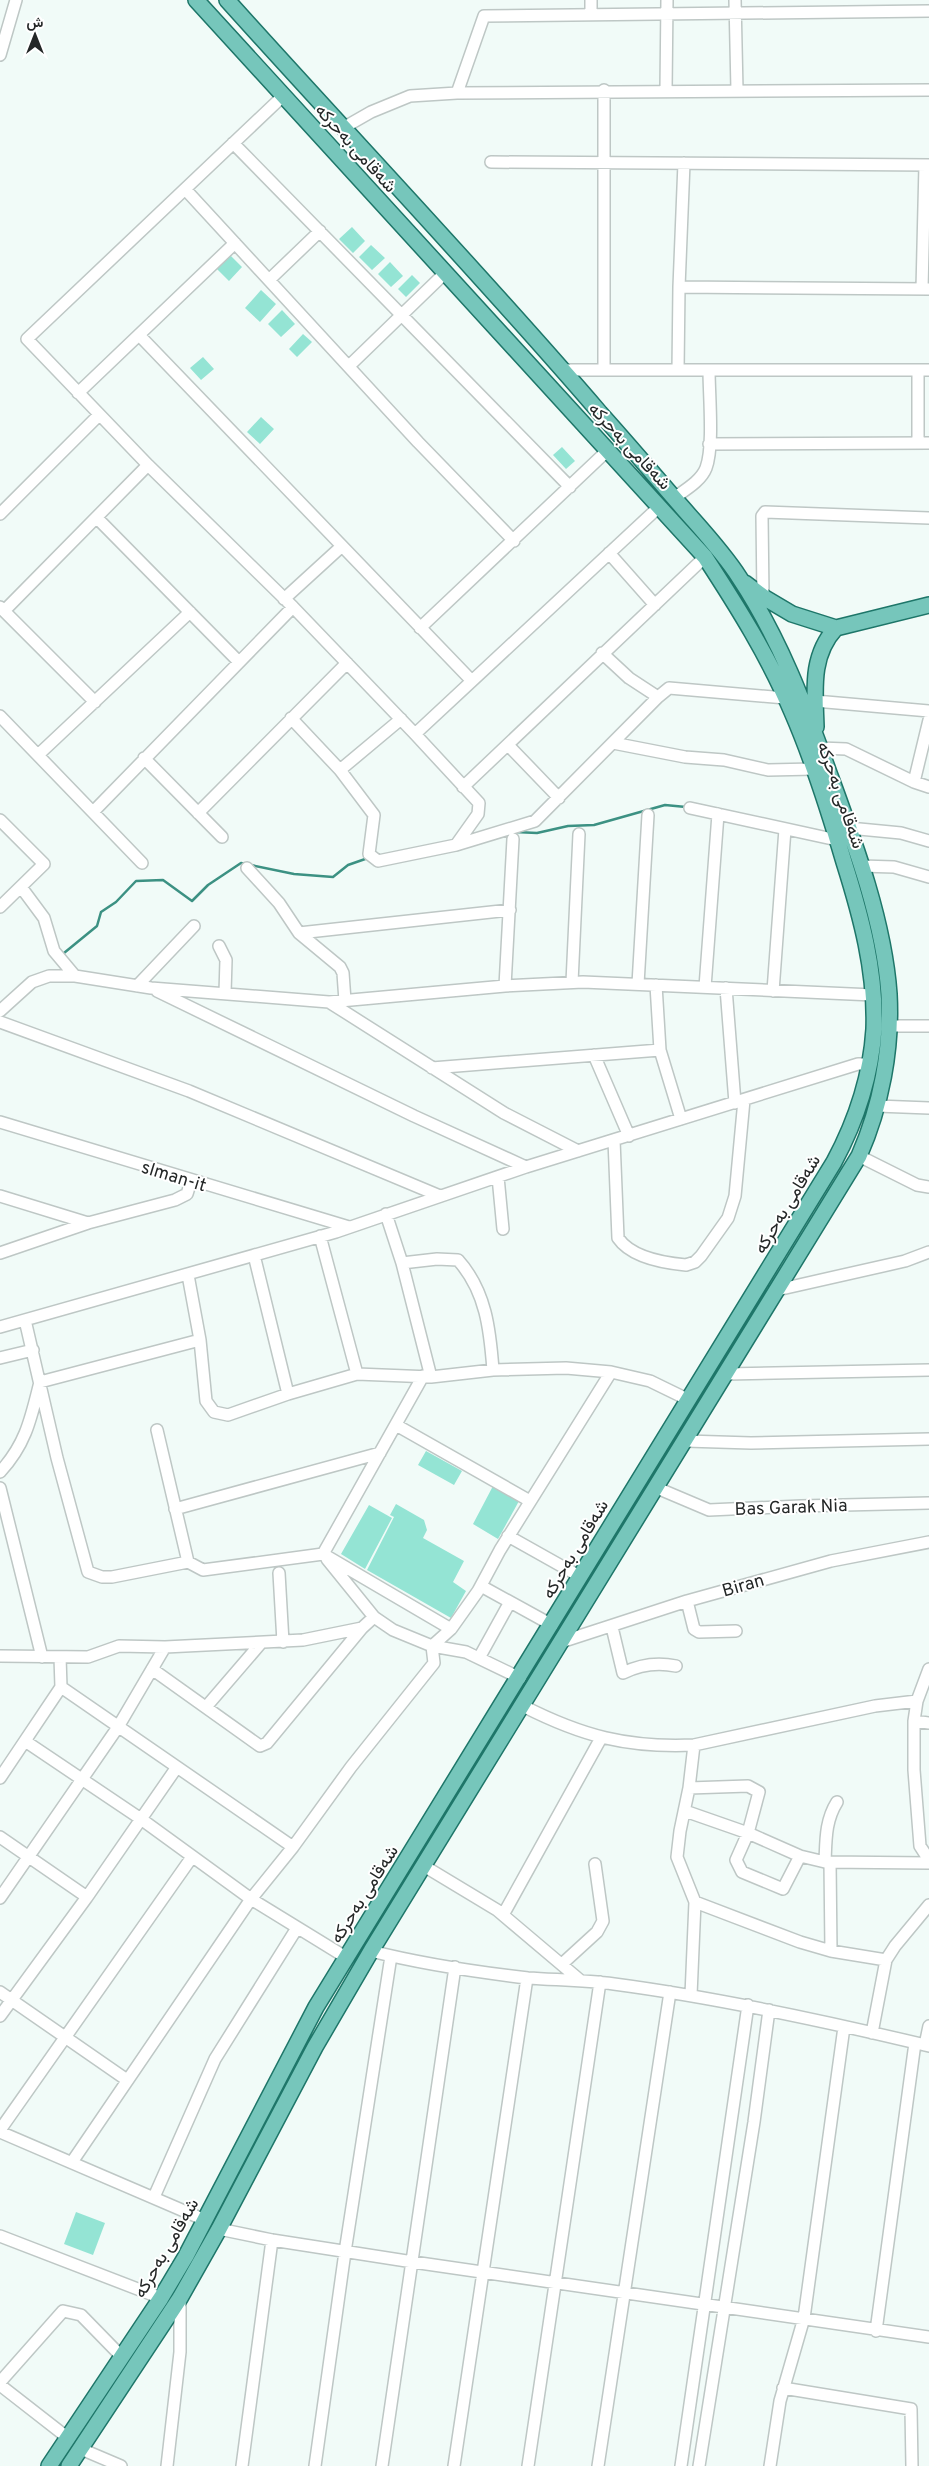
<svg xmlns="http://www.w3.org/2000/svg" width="929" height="2466" font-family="Overpass,Vazirmatn,sans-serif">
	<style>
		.green { fill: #94e4d4 }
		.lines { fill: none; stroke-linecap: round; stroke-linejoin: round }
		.stream { stroke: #3c9183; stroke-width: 2.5 }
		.minor-casing { stroke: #bec7c5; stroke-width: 14 }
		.major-casing { stroke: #1e7669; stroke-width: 18 }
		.minor { stroke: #fff; stroke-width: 11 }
		.major { stroke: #76c6bb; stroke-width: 15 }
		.labels { text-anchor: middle; stroke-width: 4; stroke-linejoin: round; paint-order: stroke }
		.street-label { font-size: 18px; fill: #242727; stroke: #fff }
	</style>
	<rect width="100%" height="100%" fill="#f1fbf8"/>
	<path class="green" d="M352,227L365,241L353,253L339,239Z
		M371,245L385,258L372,270L359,257Z
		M229,254L242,267L229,281L215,267Z
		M390,262L403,276L391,287L378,274Z
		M412,275L420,283L406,297L398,289Z
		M261,290L276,304L260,322L245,308Z
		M282,310L295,324L281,337L268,324Z
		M303,334L312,342L297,357L289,349Z
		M203,357L214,369L201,380L190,368Z
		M261,417L274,429L260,444L247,432Z
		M562,447L575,461L566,469L553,455Z
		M426,1451L462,1471L454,1485L418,1465Z
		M493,1486L519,1501L498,1539L473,1524Z
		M396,1504L424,1520L427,1530L423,1538L464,1561L453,1582L466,1591L451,1618L367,1570L394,1517L390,1515Z
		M369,1505L392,1518L365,1569L341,1554Z
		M76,2212L105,2223L93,2255L64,2244Z"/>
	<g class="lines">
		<path class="stream" d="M515,832L537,833L568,826L594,825L665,805L686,807
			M64,953L97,926L101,912L116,902L136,881L163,880L192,901L208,885L241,863L294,874L333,877L348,865L368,858"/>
		<g class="minor-casing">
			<path id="minor" d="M735,0L737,90
				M591,14V0
				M0,55L16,0
				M666,90L667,0
				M457,93L484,16L929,11
				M283,96L27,339L148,465L293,607L415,734L479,803L478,814L456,845
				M343,128L371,112L410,96L457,93L929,90
				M233,143L570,487
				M491,162L929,165
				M185,189L418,442L514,541
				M269,280L320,231
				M679,287L929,289
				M922,289L925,165
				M139,335L471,680
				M349,366L445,273
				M564,370H929
				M604,370V90
				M678,370L679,287L684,163
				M918,370V443
				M78,393L235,243
				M709,444L929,443
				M674,498C685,490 701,481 706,468C714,447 709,395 709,370
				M0,514L99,415
				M97,518L238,661
				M609,553L655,605
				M763,597L762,516L765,512L929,518
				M284,599L342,546
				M0,607L95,702
				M4,611L148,465
				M420,628L608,450
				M602,653L629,678L658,697L669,688L785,698
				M815,701L929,711
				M0,716L142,863
				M291,718L340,770L374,815L369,854L378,861L456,845L535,821L658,697
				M415,734L660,506
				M613,743L685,757L724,760L768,770L814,769
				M508,745L559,798
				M820,748L846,749L914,782L929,787
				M38,755L190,612
				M144,758L222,837
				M340,770L401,719
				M914,782L929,720
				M463,787L705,557
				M690,808L837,840
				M93,812L293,607
				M198,813L347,663
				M0,820L44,864L0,907
				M849,828L901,833L929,841
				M861,866L894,867L929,877
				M247,868L279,903L299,933L340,967L343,973L345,1001
				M21,887L44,918L54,951L75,976
				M299,933L510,910
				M219,946L226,960L225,993
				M572,982L579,834
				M638,984L648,815
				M656,985L660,1050L681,1119
				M137,986L194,926
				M505,986L513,839
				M705,987L718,814
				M726,988L735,1103
				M157,991L414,1116L526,1167
				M773,991L785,829
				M329,1002L504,1113L578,1151
				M0,1011L32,982L49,976H75L151,988L329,1002L505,986L583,982L873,995
				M0,1022L189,1091L440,1196
				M889,1026H929
				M594,1055L629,1136
				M432,1068L660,1050
				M877,1106L929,1108
				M0,1122L349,1227
				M614,1140L618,1238C631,1257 664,1263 686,1265L695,1262L701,1256L728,1218L735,1196L744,1100
				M859,1156L917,1185L929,1187
				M498,1177L503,1229
				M0,1196L88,1223
				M386,1214L402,1263L431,1377
				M320,1236L357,1374
				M0,1253L88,1223L175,1200L187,1194L191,1181
				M254,1255L288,1394
				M402,1263L437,1259L458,1260C486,1291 490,1330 493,1370
				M188,1275L200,1340L206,1401L214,1412L228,1415L288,1394L357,1374L431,1377L493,1370L566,1368L611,1372L650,1381L689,1400
				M777,1290L905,1261L929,1252
				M25,1320L57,1458L88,1572L102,1577H112L188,1562
				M0,1327L336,1232L526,1167L858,1064H869
				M0,1358L33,1350
				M727,1374L929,1370
				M396,1425L530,1501
				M157,1430L188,1562L203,1570L323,1554L451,1629
				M686,1441L751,1443L929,1439
				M0,1472C26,1444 31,1418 40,1382L200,1340
				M0,1488L42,1657
				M657,1488L709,1510L801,1506L929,1503
				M175,1509L380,1453
				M508,1536L581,1577
				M323,1554L423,1376
				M327,1559L374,1617
				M279,1573L283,1642
				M481,1586L552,1625
				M687,1601L694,1629L699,1632L736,1631
				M612,1627L623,1673C641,1664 657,1662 676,1666
				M561,1642L687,1601L831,1561L929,1542
				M0,1656L88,1657L119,1646L165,1647L303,1640L362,1628L374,1617L393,1630L432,1646L466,1652L520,1678
				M479,1658L510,1602
				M152,1669L260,1746L267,1743L362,1628
				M929,1669L917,1701L914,1721V1770L920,1846L929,1860
				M61,1687L293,1847
				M523,1706C582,1736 627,1748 694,1745L875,1706L917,1701
				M206,1707L261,1643
				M914,1721L929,1723
				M25,1741L141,1819L251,1899L347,1958
				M0,1778L61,1687L60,1657
				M689,1788L748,1786L759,1792L748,1833L736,1860L742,1872L783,1889L800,1856
				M685,1811L748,1833L800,1856L825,1862L929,1863
				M0,1837L87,1897
				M825,1862C826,1841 825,1821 837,1802
				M830,1862L831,1951
				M424,1866L497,1910L581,1981
				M0,1898L118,1727L165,1647
				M695,1902L800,1942L831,1951L886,1960
				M503,1915L601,1738
				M371,1951C422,1964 476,1972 528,1978C556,1980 585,1980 614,1984C720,1998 825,2021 929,2046
				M562,1964L597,1932L603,1921L595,1864
				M0,1992L127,2080
				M691,1995L695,1902L677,1857L680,1831L689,1788L694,1745
				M0,2016L87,1897L177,1767
				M872,2033L886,1960L895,1946L929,1905
				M925,2045L929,2026
				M0,2130L192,1857
				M0,2132L205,2220
				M72,2162L251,1899L293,1847L351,1767L434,1663L432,1646L451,1629L478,1591L500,1550L611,1372
				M154,2197L215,2059L297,1928
				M219,2229L272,2240L413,2262L929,2337
				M0,2236L161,2298
				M876,2331L915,2043
				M0,2382L63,2311L81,2315L122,2357
				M0,2385L68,2438
				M783,2388L911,2409L912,2466
				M81,2449L121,2466
				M167,2466L180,2352V2298
				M242,2466L272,2240
				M315,2466L345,2252L391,1956
				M382,2466L455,1967
				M454,2466L527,1978
				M528,2466L600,1982
				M598,2466L670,1992
				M681,2466L748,2005
				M699,2466L754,2122L769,2010
				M770,2466L780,2401L804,2318L844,2027"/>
		</g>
		<g class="major-casing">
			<path id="major" d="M745,583L765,598L792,614L836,628L929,605
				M816,727C815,691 810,656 836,628
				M49,2466L161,2298L186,2256L316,2007L834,1162C856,1121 871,1076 874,1029C876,971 861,916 844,862C829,811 813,760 792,712C769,657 737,606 705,557L196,0
				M69,2466L180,2298L219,2229L315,2047L371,1951L859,1156C881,1106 892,1049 889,994C884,921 854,841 829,773C805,706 779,637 739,577C723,552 702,530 682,507C655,476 628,444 600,413C479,272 351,138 227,0"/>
		</g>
		<use href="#minor" class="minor"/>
		<use href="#major" class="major"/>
	</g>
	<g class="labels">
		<g class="street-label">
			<text transform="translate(356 148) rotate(48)" y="6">شەقامی بەحرکە</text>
			<text transform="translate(630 446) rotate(47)" y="6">شەقامی بەحرکە</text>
			<text transform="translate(841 795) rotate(71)" y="6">شەقامی بەحرکە</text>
			<text transform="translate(174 1176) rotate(17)" y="6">slman-it</text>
			<text transform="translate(787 1204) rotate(-59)" y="6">شەقامی بەحرکە</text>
			<text transform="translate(791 1507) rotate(-2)" y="6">Bas Garak Nia</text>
			<text transform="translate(575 1549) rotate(-59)" y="6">شەقامی بەحرکە</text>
			<text transform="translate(743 1585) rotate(-16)" y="6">Biran</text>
			<text transform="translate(364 1894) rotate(-58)" y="6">شەقامی بەحرکە</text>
			<text transform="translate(166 2248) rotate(-60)" y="6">شەقامی بەحرکە</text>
		</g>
	</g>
	<g transform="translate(35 35)" stroke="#ffffff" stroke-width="4" paint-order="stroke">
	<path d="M0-4L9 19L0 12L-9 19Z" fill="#242727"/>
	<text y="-8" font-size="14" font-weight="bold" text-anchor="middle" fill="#242727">ش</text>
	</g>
</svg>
